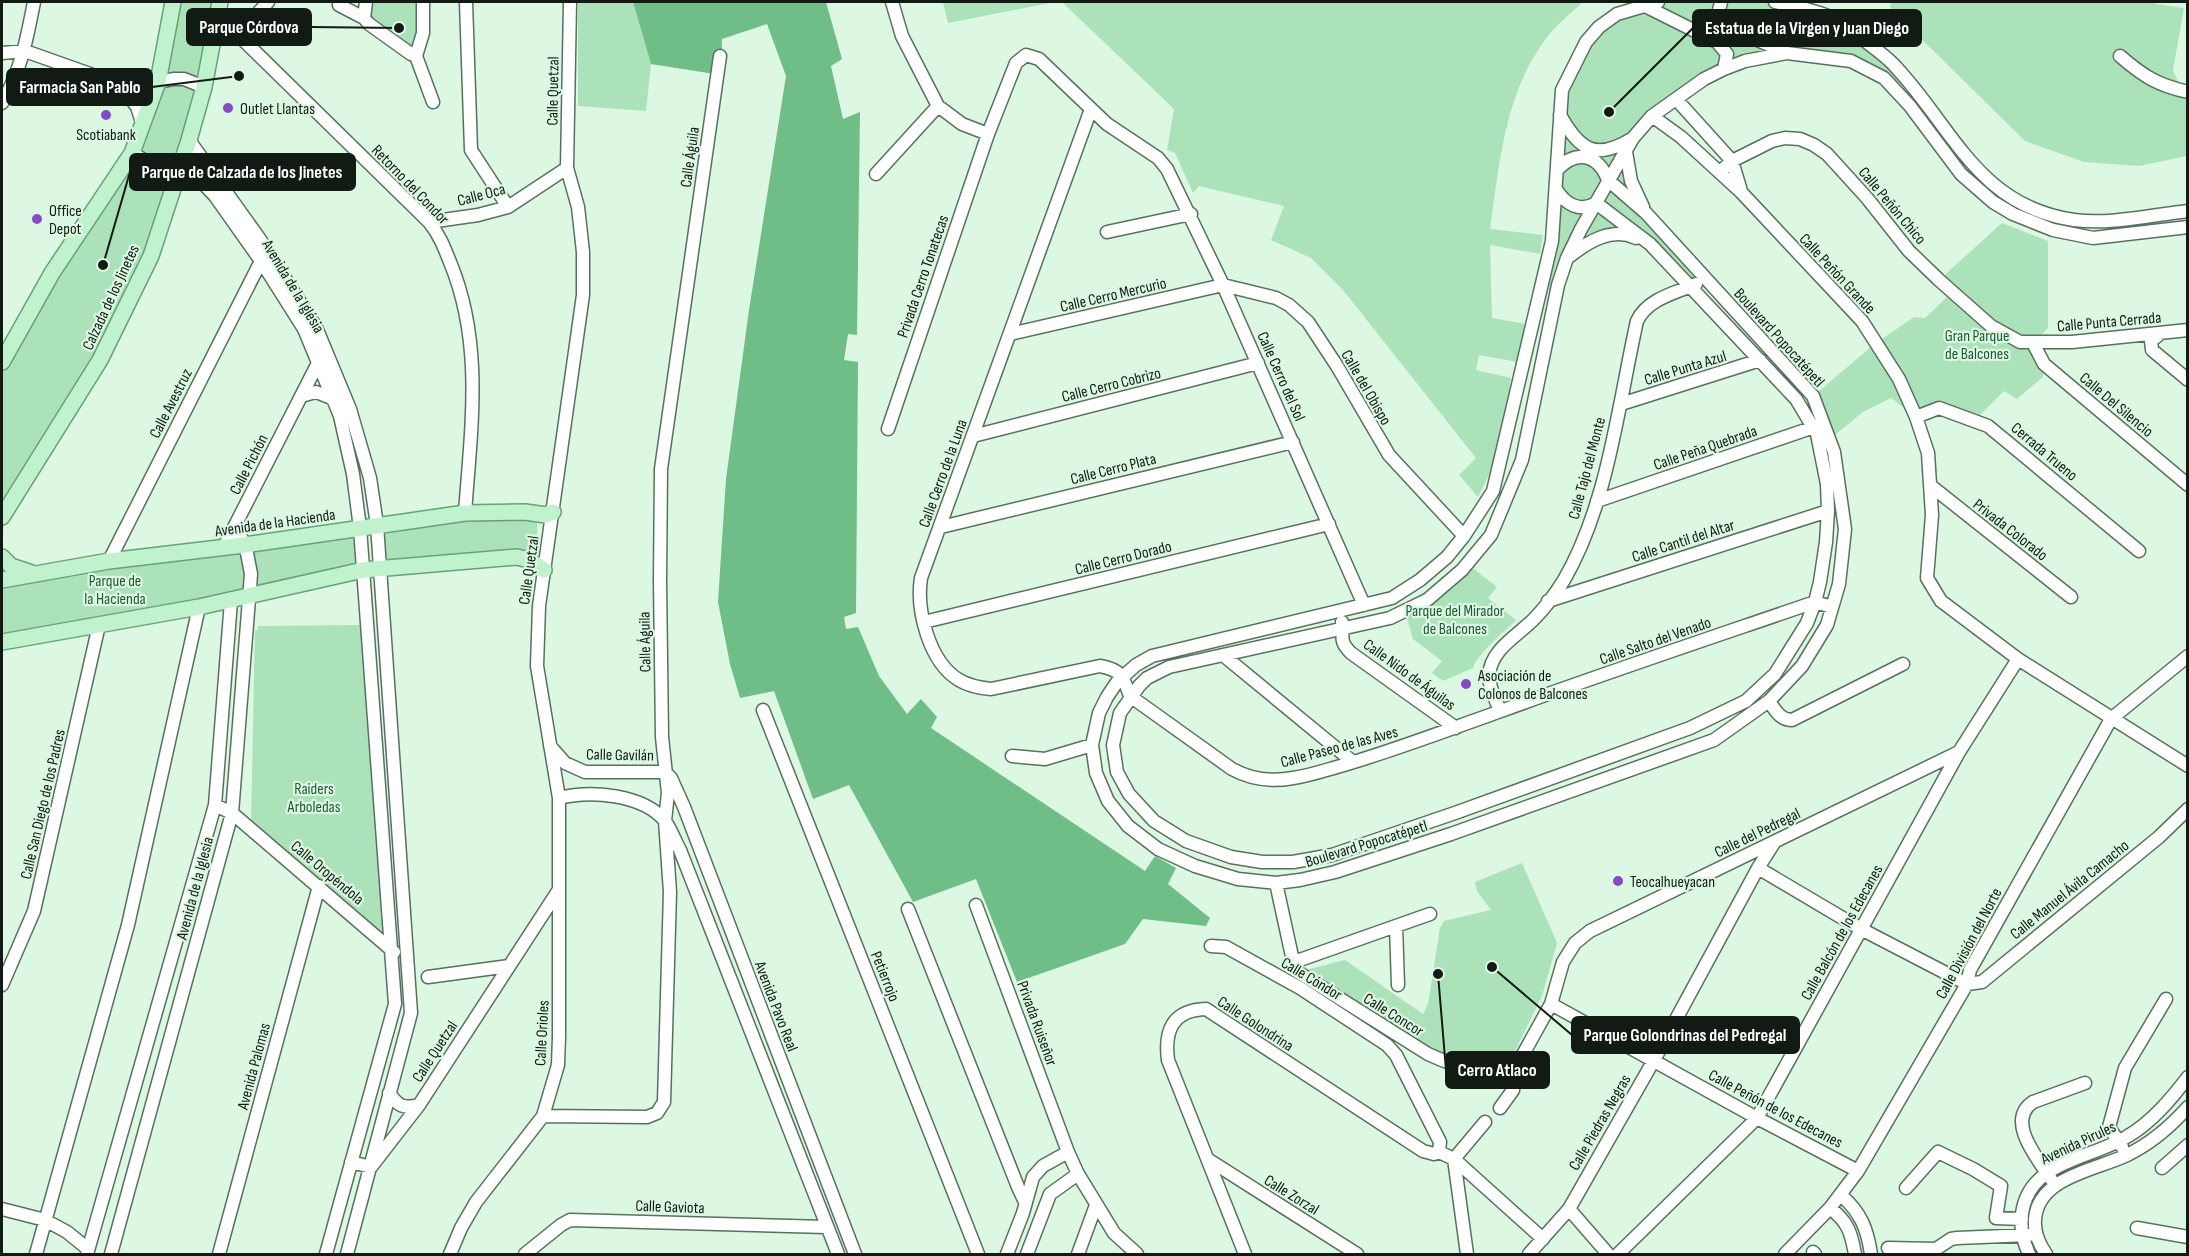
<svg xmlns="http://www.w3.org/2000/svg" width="2189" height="1256" font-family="'Sofia Sans Condensed',sans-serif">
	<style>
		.green { fill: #ace2ba }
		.forest { fill: #6fbe87 }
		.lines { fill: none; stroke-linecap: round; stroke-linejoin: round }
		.minor-casing { stroke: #59705f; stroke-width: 15 }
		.major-casing { stroke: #67a178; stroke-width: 18 }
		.minor { stroke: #fff; stroke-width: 12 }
		.major { stroke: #c0f2ce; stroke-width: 15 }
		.poi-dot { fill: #844bc2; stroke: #dcf7e2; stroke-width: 2 }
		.labels { text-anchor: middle; stroke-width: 4.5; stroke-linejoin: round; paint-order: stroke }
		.street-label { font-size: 16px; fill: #111b14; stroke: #dcf7e2 }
		.poi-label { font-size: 16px; fill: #111b14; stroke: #dcf7e2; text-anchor: start }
		.park-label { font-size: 16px; fill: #1f5834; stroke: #dcf7e2 }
		.leader { fill: none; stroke: #111b14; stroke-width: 2 }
		.callout-dot { fill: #111b14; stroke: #dcf7e2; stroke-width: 2 }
		.callout { fill: #111b14; stroke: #111b14; stroke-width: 2 }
		.callout-label { font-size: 18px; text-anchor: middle; font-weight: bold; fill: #fff }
	</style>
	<rect width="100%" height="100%" fill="#dcf7e2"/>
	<path class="green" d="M175,2H219L215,24L150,255L20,500L4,524L2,541V366L135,154Z
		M367,2H422L416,54L369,23Z
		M578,2H633L651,64L646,111L578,106Z
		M943,2H1055L948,23Z
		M1062,2H1583C1573,11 1562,20 1553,30C1505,86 1500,160 1490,229L1543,235L1540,254L1490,245L1492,318L1525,324L1517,362L1479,355L1476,370L1511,378L1499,455L1478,497L1459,475L1476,458L1343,290L1311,258L1271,240L1284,206L1199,186L1193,193L1175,153L1167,150L1174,109Z
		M1662,2H1776L1832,18L1893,63L1911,89L1851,61L1787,53L1702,75L1625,152L1633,190L1704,279L1689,283L1651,242L1626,233L1567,258L1549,293L1550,254L1563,91L1585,43L1618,14Z
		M1891,2H2156V4L2184,8L2173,70L2187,103V156L2139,166L2084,162L2025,141L1890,8Z
		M2002,223L2048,241V328L2033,343L2044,364L2043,377L2017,399L2004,391L1974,421L1939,408L1916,417L1891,398L1863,412L1830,439L1813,396L1876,343L1914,317L1925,318L1947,297L1939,280Z
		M464,515L534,518L537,523L538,561L524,553L510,550L383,565L379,526Z
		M359,530L362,569L250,596L247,547Z
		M243,547L247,596L2,635V582Z
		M1462,560L1497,587L1488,598L1516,620C1504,632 1478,653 1473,668L1443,681L1432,673L1442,661L1413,639L1403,604L1445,581Z
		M360,625L391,942L251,824L255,630H258V626Z
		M1522,863L1557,943L1542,996L1513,1055L1503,1066L1462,1061L1419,1048L1302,971L1345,960L1423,1014L1428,1004L1440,928L1444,921L1491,910L1477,891L1475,882Z"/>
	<path class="forest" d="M633,2H826L842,59L831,66L843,119L860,112L857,335L848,334L844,360L858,362L856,613L844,617L846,629L858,627L879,676L907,714L921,699L937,717L931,728L1145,871L1155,856L1176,868L1168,884L1210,918L1206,926L1143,919L1125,944L1017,982L976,879L913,902L849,785L813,799L774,691L740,698L730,664L718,602L726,479L749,310L786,76L767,24L722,39L721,75L651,64Z"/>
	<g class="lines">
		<g class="minor-casing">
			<path id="minor" d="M466,2L471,150L508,207
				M892,2L902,36L938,106L962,124L988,134
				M1721,2L1719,10C1729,32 1765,42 1787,53
				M1775,2C1792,6 1817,10 1832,18C1843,24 1885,55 1894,65C1953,127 1977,206 2074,220C2109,225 2152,215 2188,211
				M339,5L364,18L369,24L411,54L416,56
				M1645,6L1717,42L1727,54L1724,69
				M364,18L366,2
				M217,24L235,32L429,222C439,234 444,247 450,262C484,344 471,428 465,513
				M235,32L257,14L268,2
				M2,53L25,51L121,85L141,86L173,79H184L204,87
				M416,56L423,33V2
				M416,56L433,102
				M2120,56C2143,76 2157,85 2188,92
				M121,85L137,107L143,125
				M1676,99L1732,161L1741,191
				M2,103C21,71 27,38 34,2
				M1091,109L921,578C916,610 929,662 959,680C969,686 980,688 991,689L1100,666C1122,670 1123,677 1130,696L1232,769C1252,780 1271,782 1293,778C1308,776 1323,771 1337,767C1393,751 1447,730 1501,711C1605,673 1710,638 1815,602L1832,607
				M1560,115C1580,151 1596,161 1633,138
				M1652,116L1681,137L1741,192L1862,321L1899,379L1916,417L1928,453L1932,515L1927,578L1941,601L2018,659L2188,766
				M189,140L259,238L316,327L350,409L370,478L377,525L411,1013L347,1254
				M1626,152L1631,181L1643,207
				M132,153L157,168L200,180L215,196L261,261L304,329L340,416L353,474L360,528L395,1004L326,1254
				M1557,170C1576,149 1598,154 1608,180L1646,213L1813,396L1834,452L1845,529L1839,584L1827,625L1802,666L1769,701L1714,740L1451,834L1335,872L1300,880L1276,883L1238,879L1195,866L1158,849L1128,826L1108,801L1096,773L1092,745L1099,713L1107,697L1117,682L1136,665L1152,656L1392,598L1420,580L1447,557L1464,536L1493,491L1552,241L1562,90L1586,42L1599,27L1617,14L1658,2
				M1721,171L1732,161L1772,141L1785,138L1800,139L1814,145L1827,154L1867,198L1909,251L1939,280L1991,326L2020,342H2072L2188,330
				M876,174L938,106
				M1556,189C1565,204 1580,213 1596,203L1650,244L1796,399L1817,434L1827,484L1828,511L1826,542L1820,582L1815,602L1807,623L1775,674L1746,701L1690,728L1455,813L1332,855L1293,862H1262L1231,857L1186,841L1154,821L1129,794L1117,772L1113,745L1120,713L1139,686L1147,678L1169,667L1390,618L1427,600L1462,570L1491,535L1522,460L1558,285L1567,258L1581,229L1633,138L1652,116L1704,79L1724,69L1745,61L1787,53L1851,61L1884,78L1910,106L1961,174L1993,202L2013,214L2053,230L2093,238L2188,227
				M429,222L478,215L508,207L567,168
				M1107,232L1191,214
				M1570,256C1589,241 1612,227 1636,238
				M2161,333L2151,341L2152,350L2188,380
				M1010,334L1223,285L1276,298L1289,305L1308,322L1337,366L1389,455L1464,536
				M2033,343L2044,364L2188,485
				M301,396L316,392L334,399
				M1621,404L1760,360
				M1916,417L1939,408L1988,426L2139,551
				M888,429L988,134L1016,63L1026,55L1039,59L1107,124L1158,158L1167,169L1223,285L1364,605
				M973,436L1258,363
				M1931,486L2071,597
				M1597,501L1820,425
				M941,527L1293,442
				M224,547L318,363
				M109,561L261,261
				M1548,601L1828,511
				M924,622L1329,524
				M1342,622C1344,637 1338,640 1351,653L1456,728
				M1223,655L1353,762
				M1769,701C1775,710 1780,720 1792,720L1903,664
				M763,710L978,1254
				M1500,711C1496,700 1489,688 1489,676C1490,650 1517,636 1533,620C1544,609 1556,593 1564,580C1608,504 1618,406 1637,321C1647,299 1675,293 1696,284
				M550,746L565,763L585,772H665
				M1012,756L1045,759L1092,745
				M668,775L671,778L684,807L855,1254
				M559,798C590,790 643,794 665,821C671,829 675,841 680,850L838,1254
				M215,805L232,813L394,952
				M1758,868L1861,929L1967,984L1982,982L2159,837L2188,809
				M1276,883L1295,970
				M976,905L1068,1152L1078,1174L1114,1233L1137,1254
				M908,909L1018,1187L1025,1202
				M1396,926L1398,985
				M1211,946L1226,947L1300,988L1387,1045L1396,1055L1440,1142L1439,1152
				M1294,962L1430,914
				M1296,971L1428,1054C1456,1067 1486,1076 1516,1067
				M428,977L509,966
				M2,985L34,911L99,625
				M1551,1004L1757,1118L1858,1171
				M389,1093C398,1106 403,1109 419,1105
				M1500,1108L1513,1090L1516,1067L1551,1004L1563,962L1575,943L1590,931L1959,752
				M543,1116L647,1117L657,1113L664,1102L670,892L665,821L668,793L662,737L660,581L661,469L720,56
				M2122,1147L2109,1127L2125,1068L2166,999
				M1209,1160L1357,1254
				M351,1162L371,1167L419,1105L558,891
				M2162,1168L2188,1145
				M2051,1179C2038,1159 2005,1121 2033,1102L2085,1083
				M1906,1188L1938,1152L1973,1169L2001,1186L1996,1218L2022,1219
				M1841,1195C1861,1213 1867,1228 1871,1254
				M1830,1208C1848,1222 1851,1232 1855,1254
				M2,1209L45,1220L67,1232L88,1249
				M1569,1209L1608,1254
				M2137,1228L2188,1237
				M1888,1248L1936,1249L1951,1239L1957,1238L2029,1235
				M1813,1252L1815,1254
				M36,1254L128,925L199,607
				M87,1254L215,805L231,601
				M111,1254L232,813L251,574L247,553L236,524
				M219,1254L319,886
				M450,1254L461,1228L476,1202L543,1116L558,1065L559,1037V798L537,666L539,606L583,295V252L578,207L567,168L570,2
				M525,1254L561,1225L570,1220L826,1227
				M1007,1254L1023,1213L1033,1177L1043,1166L1068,1152
				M1027,1254L1050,1194L1078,1174
				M1078,1254L1096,1205
				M1245,1254L1168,1060C1164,1030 1173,1010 1206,1009L1423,1151L1434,1154L1439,1152L1454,1159L1543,1239
				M1467,1254L1454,1159L1485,1122
				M1529,1254L1569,1209L1654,1060L1758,868L1774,843
				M1618,1254L1757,1118L1959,752L2018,659
				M1785,1254L1830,1208L1858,1171L1967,984L1970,970L2111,719L2188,656
				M2029,1254C2023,1241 2020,1228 2022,1214C2029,1160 2090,1160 2128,1136C2152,1122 2171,1099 2188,1077
				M2046,1254C2039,1244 2034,1233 2035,1220C2037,1177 2096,1170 2127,1155C2150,1144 2171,1126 2188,1107"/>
		</g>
		<g class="major-casing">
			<path id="major" d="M2,362L52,273L132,153L158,82L173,2
				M2,517L100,360L151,256L189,140L204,87L220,2
				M2,557L11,566L32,573
				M2,580L109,561L244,545L465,513L525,512L546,515L553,512
				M2,642L199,607L363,570L517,557L529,560L544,570"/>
		</g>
		<use href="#minor" class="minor"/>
		<use href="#major" class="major"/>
	</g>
	<g class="poi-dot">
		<circle cx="228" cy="108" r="6"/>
		<circle cx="106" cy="115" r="6"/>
		<circle cx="37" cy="219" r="6"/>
		<circle cx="1466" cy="684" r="6"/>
		<circle cx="1618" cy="881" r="6"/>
	</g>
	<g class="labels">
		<g class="street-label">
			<text transform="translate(552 91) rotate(-89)" y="6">Calle Quetzal</text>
			<text transform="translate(689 157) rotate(-82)" y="6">Calle Águila</text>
			<text transform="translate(411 184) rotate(46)" y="6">Retorno del Condor</text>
			<text transform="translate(481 194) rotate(-15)" y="6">Calle Oca</text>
			<text transform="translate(1893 205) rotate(50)" y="6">Calle Peñón Chico</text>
			<text transform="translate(1838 273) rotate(47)" y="6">Calle Peñón Grande</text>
			<text transform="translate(922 276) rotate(-71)" y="6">Privada Cerro Tonatecas</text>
			<text transform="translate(294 286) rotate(59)" y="6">Avenida de la Iglésia</text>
			<text transform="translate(1113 294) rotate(-13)" y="6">Calle Cerro Mercurio</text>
			<text transform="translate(110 297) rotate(-65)" y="6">Calzada de los Jinetes</text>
			<text transform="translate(2109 321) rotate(-5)" y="6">Calle Punta Cerrada</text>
			<text transform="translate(1780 337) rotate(48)" y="6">Boulevard Popocatépetl</text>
			<text transform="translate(1685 367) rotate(-17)" y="6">Calle Punta Azul</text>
			<text transform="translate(1282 376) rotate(66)" y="6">Calle Cerro del Sol</text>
			<text transform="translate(1111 384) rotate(-14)" y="6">Calle Cerro Cobrizo</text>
			<text transform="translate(1367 387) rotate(60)" y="6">Calle del Obispo</text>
			<text transform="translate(170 403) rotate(-63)" y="6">Calle Avestruz</text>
			<text transform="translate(2117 404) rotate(40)" y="6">Calle Del Silencio</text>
			<text transform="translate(1705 447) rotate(-19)" y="6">Calle Peña Quebrada</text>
			<text transform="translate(2045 451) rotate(40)" y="6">Cerrada Trueno</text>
			<text transform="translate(248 464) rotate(-63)" y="6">Calle Pichón</text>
			<text transform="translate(1113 468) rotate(-14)" y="6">Calle Cerro Plata</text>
			<text transform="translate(1586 468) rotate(-75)" y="6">Calle Tajo del Monte</text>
			<text transform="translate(942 473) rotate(-70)" y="6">Calle Cerro de la Luna</text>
			<text transform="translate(275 522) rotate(-8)" y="6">Avenida de la Hacienda</text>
			<text transform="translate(2011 529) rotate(38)" y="6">Privada Colorado</text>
			<text transform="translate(1683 540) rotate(-18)" y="6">Calle Cantil del Altar</text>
			<text transform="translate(1123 557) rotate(-14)" y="6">Calle Cerro Dorado</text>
			<text transform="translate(528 570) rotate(-82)" y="6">Calle Quetzal</text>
			<text transform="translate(1655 640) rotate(-19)" y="6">Calle Salto del Venado</text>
			<text transform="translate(644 642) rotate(-91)" y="6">Calle Águila</text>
			<text transform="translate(1410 674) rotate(36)" y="6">Calle Nido de Águilas</text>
			<text transform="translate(1339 746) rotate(-15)" y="6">Calle Paseo de las Aves</text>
			<text transform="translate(620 754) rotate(1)" y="6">Calle Gavilán</text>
			<text transform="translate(42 804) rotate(-77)" y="6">Calle San Diego de los Padres</text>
			<text transform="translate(1757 832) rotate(-26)" y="6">Calle del Pedregal</text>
			<text transform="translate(1366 843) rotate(-17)" y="6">Boulevard Popocatépetl</text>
			<text transform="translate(328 872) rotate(40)" y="6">Calle Oropéndola</text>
			<text transform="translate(194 888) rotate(-75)" y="6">Avenida de la Iglesia</text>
			<text transform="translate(2069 889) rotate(-39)" y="6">Calle Manuel Ávila Camacho</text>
			<text transform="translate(1841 932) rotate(-61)" y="6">Calle Balcón de los Edecanes</text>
			<text transform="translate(1968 943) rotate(-62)" y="6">Calle División del Norte</text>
			<text transform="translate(886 976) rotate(68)" y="6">Petierrojo</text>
			<text transform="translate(1312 978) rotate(31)" y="6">Calle Cóndor</text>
			<text transform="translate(777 1006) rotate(69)" y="6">Avenida Pavo Real</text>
			<text transform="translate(1394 1014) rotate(32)" y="6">Calle Concor</text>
			<text transform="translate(1038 1023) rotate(70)" y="6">Privada Ruiseñor</text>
			<text transform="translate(1256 1023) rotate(33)" y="6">Calle Golondrina</text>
			<text transform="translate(541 1033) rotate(-87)" y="6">Calle Orioles</text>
			<text transform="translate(434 1051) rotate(-57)" y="6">Calle Quetzal</text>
			<text transform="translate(253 1066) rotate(-75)" y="6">Avenida Palomas</text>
			<text transform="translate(1776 1108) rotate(28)" y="6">Calle Peñón de los Edecanes</text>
			<text transform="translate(1599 1122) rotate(-60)" y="6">Calle Piedras Negras</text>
			<text transform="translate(2078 1142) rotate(-25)" y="6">Avenida Pirules</text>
			<text transform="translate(1292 1194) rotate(32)" y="6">Calle Zorzal</text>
			<text transform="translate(670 1206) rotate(2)" y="6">Calle Gaviota</text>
		</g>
		<g class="poi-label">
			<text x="240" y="114">Outlet Llantas</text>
			<text x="106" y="140" text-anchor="middle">Scotiabank</text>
			<text x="49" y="216">Office<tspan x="49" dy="18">Depot</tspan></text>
			<text x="1478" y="681">Asociación de<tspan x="1478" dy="18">Colonos de Balcones</tspan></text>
			<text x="1630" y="887">Teocalhueyacan</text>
		</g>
		<g class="park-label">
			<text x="1977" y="341">Gran Parque<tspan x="1977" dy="18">de Balcones</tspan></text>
			<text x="115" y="586">Parque de<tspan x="115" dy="18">la Hacienda</tspan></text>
			<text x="1455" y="616">Parque del Mirador<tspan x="1455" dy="18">de Balcones</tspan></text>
			<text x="314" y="794">Raiders<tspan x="314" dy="18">Arboledas</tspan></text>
		</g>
	</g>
	<path class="leader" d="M399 28L311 27M1609 112L1693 28M239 76L152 87M103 265L130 172M1492 967L1572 1035M1438 974L1446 1070"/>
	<g class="callout-dot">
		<circle cx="399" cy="28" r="6"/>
		<circle cx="1609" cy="112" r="6"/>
		<circle cx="239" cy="76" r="6"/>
		<circle cx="103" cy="265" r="6"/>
		<circle cx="1492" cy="967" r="6"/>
		<circle cx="1438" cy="974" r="6"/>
	</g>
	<g class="callout">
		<rect x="187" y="9" width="124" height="36" rx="6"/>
		<rect x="1693" y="10" width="228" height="36" rx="6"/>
		<rect x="7" y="69" width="145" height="36" rx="6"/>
		<rect x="130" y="154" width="225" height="36" rx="6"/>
		<rect x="1572" y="1017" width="227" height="36" rx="6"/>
		<rect x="1446" y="1052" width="103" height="36" rx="6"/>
	</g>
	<g class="callout-label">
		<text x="249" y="33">Parque Córdova</text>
		<text x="1807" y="34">Estatua de la Virgen y Juan Diego</text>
		<text x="80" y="93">Farmacia San Pablo</text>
		<text x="242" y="178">Parque de Calzada de los Jinetes</text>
		<text x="1685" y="1041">Parque Golondrinas del Pedregal</text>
		<text x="1497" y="1076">Cerro Atlaco</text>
	</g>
	<rect width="2189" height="1256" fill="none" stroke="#111b14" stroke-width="6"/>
</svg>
